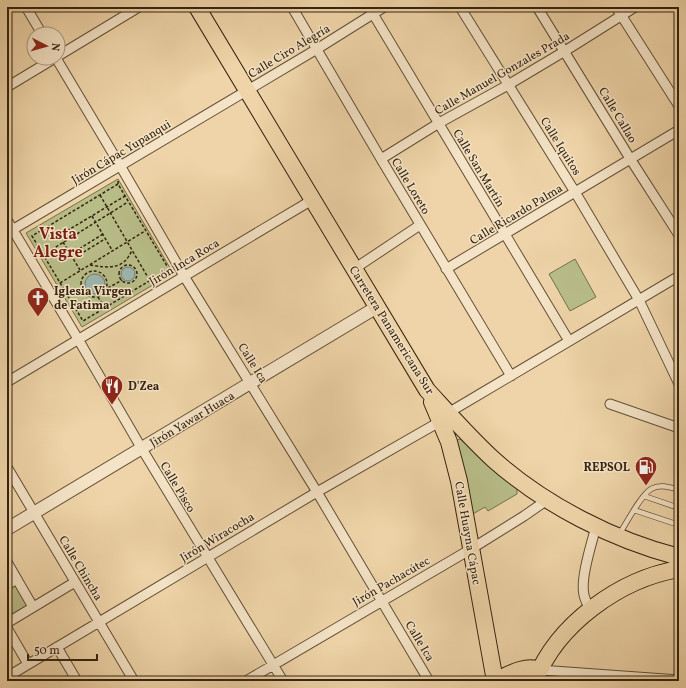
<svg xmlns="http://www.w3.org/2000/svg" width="686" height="688" font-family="Vollkorn,serif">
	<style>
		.green { fill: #b8bd88; stroke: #76704c }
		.water { fill: #9cb7b1; stroke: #737c71 }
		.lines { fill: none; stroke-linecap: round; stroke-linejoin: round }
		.service-casing { stroke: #634f36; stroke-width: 6 }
		.minor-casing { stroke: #634f36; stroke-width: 11 }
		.tertiary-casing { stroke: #634f36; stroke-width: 14 }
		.trunk-casing { stroke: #352310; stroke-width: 18 }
		.path { stroke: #352310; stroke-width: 1.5; stroke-dasharray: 3 2; stroke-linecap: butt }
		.service { stroke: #f4e3c6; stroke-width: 4.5 }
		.minor { stroke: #f4e3c6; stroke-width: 9 }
		.tertiary { stroke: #f4e3c6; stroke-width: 12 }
		.trunk { stroke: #eed4a8; stroke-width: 16 }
		.labels { text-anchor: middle; stroke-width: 3; stroke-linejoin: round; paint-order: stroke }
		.street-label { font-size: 12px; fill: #352310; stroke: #f4e3c6 }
		.poi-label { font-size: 12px; font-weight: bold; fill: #352310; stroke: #f4e3c6; text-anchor: start }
		.district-label { font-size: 16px; font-weight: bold; fill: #7a1f14; stroke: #f4e3c6 }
	</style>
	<rect width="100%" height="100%" fill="#eed4a8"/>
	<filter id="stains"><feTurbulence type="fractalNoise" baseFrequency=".005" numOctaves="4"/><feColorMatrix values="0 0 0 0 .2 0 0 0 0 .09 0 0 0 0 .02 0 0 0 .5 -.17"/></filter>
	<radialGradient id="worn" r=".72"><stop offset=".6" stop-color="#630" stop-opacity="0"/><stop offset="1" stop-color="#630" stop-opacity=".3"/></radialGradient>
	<path class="green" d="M118,179L173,273L82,327L26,233Z
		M575,259L596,297L570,311L549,274Z
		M460,439L517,487V494L488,511L485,507L471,515L457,443V440Z
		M15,583L29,606L7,619V588Z"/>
	<path class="water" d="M121 274a7 7 0 1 1 14 0a7 7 0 1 1-14 0Z
		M85 284a10 10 0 1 1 20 0a10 10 0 1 1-20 0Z"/>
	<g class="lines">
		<g class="service-casing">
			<path id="service" d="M644,496L679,508
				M634,510L679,525
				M620,533C627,522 641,495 651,489C660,484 670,487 679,490"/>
		</g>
		<g class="minor-casing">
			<path id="minor" d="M26,7L42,34
				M292,7L381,159L511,376
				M369,7L569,341
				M460,7L575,192L639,300L679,384
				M537,7L631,160L679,235
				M616,7L679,106
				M58,56L139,7
				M56,58L121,167L184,276L317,492L429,681
				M7,87L55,58
				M381,159L439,123L508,85L565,51L635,7
				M7,220L78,339L142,449L283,681
				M7,233L317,49L384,7
				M354,269L420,225
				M446,269L679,130
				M7,382L312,200
				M610,404L679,428
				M448,413L679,276
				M7,467L134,681
				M7,562L33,607
				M7,585L17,579
				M590,610C588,605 585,600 584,595C580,578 592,543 596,526
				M7,623L75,582
				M7,628L28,664
				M57,647L77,681
				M540,670L679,680
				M7,677L317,492L441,421
				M246,681L471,549L524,516L547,500"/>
		</g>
		<g class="tertiary-casing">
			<path id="tertiary" d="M7,529L377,307"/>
		</g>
		<g class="trunk-casing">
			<path id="trunk" d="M197,7L427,390C449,414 470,438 494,460C545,505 613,540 679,557
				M432,402L449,442L459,481L495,681
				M495,681C508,675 525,664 540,670
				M535,681C557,624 620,579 679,569"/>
		</g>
		<path class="path" d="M118,181V184L167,266
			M118,184L32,236L83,321L169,269
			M100,195L150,281
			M92,216L112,250
			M103,234L79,249L82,253L105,239
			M68,239L65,232L125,196
			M63,242L80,270
			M43,255L128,202
			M90,265C109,268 124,270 132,250
			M119 274a9 9 0 1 1 18 0a9 9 0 1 1-18 0Z
			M81 284a13 13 0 1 1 26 0a13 13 0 1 1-26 0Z
			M60,283L145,231
			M108,288L122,280
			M98,297L105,308"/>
		<use href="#service" class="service"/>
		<use href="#minor" class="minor"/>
		<use href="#tertiary" class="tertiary"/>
		<use href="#trunk" class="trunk"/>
	</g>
	<defs>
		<g id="church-pin" transform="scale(1.15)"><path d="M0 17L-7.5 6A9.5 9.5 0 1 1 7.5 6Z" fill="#8f2418" stroke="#f4e3c6"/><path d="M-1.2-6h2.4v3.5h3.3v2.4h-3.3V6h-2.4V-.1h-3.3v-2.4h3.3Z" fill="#fff"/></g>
		<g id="restaurant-pin" transform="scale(1.15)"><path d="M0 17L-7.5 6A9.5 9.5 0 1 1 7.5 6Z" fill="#8f2418" stroke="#f4e3c6"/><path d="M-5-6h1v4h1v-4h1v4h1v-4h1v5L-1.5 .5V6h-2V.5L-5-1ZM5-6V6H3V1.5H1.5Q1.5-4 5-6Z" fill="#fff"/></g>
		<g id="fuel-pin" transform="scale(1.15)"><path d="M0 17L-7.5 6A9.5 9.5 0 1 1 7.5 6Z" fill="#8f2418" stroke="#f4e3c6"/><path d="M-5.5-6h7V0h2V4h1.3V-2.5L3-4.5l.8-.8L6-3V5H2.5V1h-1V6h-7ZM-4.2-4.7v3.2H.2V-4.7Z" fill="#fff"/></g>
	</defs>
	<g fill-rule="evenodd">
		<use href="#church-pin" x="38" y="298"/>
		<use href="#restaurant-pin" x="112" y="386"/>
		<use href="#fuel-pin" x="646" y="467"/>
	</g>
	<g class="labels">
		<g class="street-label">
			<text transform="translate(289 51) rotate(-31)" y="4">Calle Ciro Alegría</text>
			<text transform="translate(502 73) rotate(-30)" y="4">Calle Manuel Gonzales Prada</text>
			<text transform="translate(618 115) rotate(59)" y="4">Calle Callao</text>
			<text transform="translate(561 146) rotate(58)" y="4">Calle Iquitos</text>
			<text transform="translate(121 152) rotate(-31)" y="4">Jirón Cápac Yupanqui</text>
			<text transform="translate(479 168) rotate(59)" y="4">Calle San Martín</text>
			<text transform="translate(411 186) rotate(59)" y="4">Calle Loreto</text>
			<text transform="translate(516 214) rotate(-31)" y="4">Calle Ricardo Palma</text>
			<text transform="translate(184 262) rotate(-31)" y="4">Jirón Inca Roca</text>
			<text transform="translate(392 330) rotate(58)" y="4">Carretera Panamericana Sur</text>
			<text transform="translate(253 363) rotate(58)" y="4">Calle Ica</text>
			<text transform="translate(192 419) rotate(-31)" y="4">Jirón Yawar Huaca</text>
			<text transform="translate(178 487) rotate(59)" y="4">Calle Pisco</text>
			<text transform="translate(468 533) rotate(80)" y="4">Calle Huayna Cápac</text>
			<text transform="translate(217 537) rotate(-31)" y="4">Jirón Wiracocha</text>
			<text transform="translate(81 568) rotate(59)" y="4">Calle Chincha</text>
			<text transform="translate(391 581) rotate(-30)" y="4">Jirón Pachacútec</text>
			<text transform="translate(420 641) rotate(59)" y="4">Calle Ica</text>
		</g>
		<g class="poi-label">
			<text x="54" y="295">Iglesia Virgen<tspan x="54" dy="14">de Fatima</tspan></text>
			<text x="128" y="390">D'Zea</text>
			<text x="630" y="471" text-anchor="end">REPSOL</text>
		</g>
		<g class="district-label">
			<text x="58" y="239">Vista<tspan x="58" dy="18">Alegre</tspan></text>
		</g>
	</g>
	<rect width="686" height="688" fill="none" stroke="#eed4a8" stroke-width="24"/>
	<rect x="8" y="8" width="670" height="672" fill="none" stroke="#352310" stroke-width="2"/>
	<rect x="12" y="12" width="662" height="664" fill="none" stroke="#352310"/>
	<g transform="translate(46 46) rotate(96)"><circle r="19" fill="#f4e3c6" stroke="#a8967d"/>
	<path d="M0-3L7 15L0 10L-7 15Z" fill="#8f2418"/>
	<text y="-6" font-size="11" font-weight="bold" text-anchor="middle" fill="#352310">N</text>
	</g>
	<path d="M28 654v6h69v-6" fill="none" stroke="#352310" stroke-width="2"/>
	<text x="34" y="654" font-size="12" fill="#352310" stroke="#f4e3c6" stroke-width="3" paint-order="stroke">50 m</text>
	<rect width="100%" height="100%" filter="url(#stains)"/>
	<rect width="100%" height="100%" fill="url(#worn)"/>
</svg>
